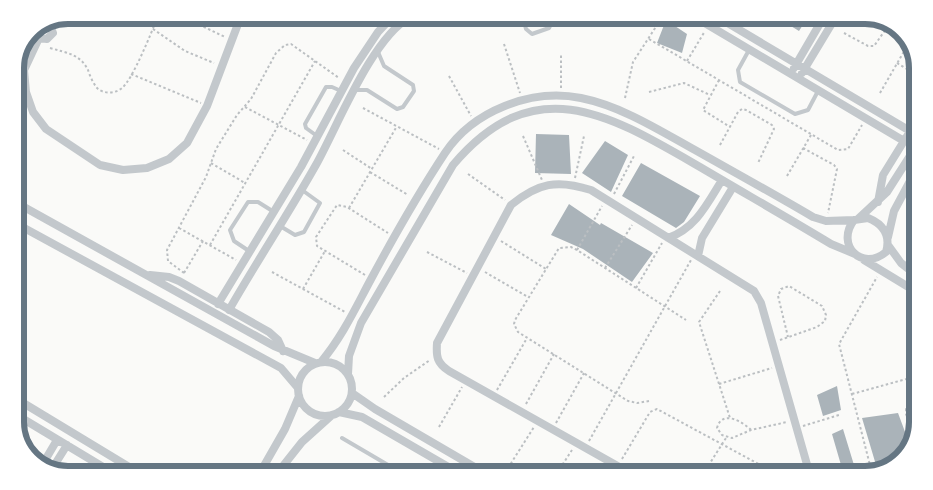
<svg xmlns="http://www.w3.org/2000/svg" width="933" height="490" font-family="'Open Sans',sans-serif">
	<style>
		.building { fill: #aab3b9 }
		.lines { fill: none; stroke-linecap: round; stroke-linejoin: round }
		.path { stroke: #bbbfc2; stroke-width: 2; stroke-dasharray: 2.5 2.5; stroke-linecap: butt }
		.service { stroke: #c3c8cc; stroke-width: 4 }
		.minor { stroke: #c3c8cc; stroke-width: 8 }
		.rim { fill: none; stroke: #657683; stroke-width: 6 }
	</style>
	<rect width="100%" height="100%" fill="#fafaf8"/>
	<path class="building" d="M666,20L687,34L682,53L657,43Z
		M781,20H806L799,31Z
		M536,134L569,135L571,174L535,173Z
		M605,141L628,155L611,192L582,173Z
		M641,163L700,196L684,222L676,228L622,196Z
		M569,204L600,225L601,223L653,253L632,282L583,249L551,235Z
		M837,386L841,410L823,416L817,395Z
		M898,413L911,448L876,465L862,418Z
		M843,429L854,465L856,464L859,475H848L841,465L832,434Z"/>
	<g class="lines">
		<path class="path" d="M181,16L225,37
			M153,29L185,51L214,63
			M844,33L868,46H874L891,22
			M649,39L838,150L848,149L862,125
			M504,44L520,93
			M50,48C67,53 80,54 88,70C90,76 93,83 97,88C103,94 115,94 122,88C133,79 152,31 158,16
			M687,61L705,31
			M897,63L918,76
			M131,74L201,103
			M449,76L471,116
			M719,80L703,110L730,127
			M561,88V53
			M649,92L684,83L710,95
			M880,93L910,41
			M625,98L633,62L661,19
			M245,107L307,140
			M363,108L439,149
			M523,136L542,180
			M720,145L738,112L742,109L746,110L772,125L774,129L758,163
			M803,148L834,165L837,169L828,213
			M343,150L372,169
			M211,163L245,183
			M370,172L408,195
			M468,174L505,200
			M787,176L811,135
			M575,178L584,136
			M614,194L634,156
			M349,208L397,126
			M179,228L236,260
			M501,241L546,269
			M210,245L315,61
			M577,250L602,206
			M427,252L467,273
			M605,268L632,225
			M272,272L345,312
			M485,272L528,297
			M184,273L168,261L167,250L206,177L216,149L237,115L251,99L276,53L285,45L291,44L339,78
			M184,273L203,241
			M365,275L317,246L316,237L337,205L347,207L388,233
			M636,288L662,243
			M303,289L325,251
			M720,291L699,322L730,418
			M780,340L817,327L825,321L826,315L822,306L789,286L781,289L778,296L788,337
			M719,384L772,368
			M497,390L527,338
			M852,394L910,378L913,371
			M384,397L404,378L430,360
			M649,401L637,403L628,401L518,332L514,324L515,320L559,248L571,247L577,250L686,320
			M526,404L554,354
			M556,423L584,373
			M803,426L839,415
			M439,427L462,387
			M751,430C743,422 722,409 717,428L722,435L732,438L751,430L787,422
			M913,435L906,414V409L913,404
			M589,441L691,260
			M622,459L650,412L657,409L777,474
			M508,468L534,427
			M557,473L572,450
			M872,473L839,344L877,277
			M703,474L726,438"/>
		<path class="service" d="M523,18L526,29L532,34L549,28L552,22L550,18
			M749,50L738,70L740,82L795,114L808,110L818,91
			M355,90H367L397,109L403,107L414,91L413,85L384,66L378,52
			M317,136L306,128L305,124L326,87H332L341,91
			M280,226L295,235L304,232L320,203L302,190
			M249,251L234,241L230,230L248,202H258L274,212
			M342,438L400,472"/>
		<path class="minor" d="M698,19L904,141
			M721,19L910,131
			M36,28L39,38L47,39L53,33L49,23
			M39,38L24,70L26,92L33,112L46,129L100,165L123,170L147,168L169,159L187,143L207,106L241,16
			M794,68L822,20
			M802,73L834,20
			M15,202L274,346L315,363
			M878,202L883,175L917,120
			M868,218C883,224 891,235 886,252C862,272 835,245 854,220Z
			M858,219L887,192L917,145
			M15,223L281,368L298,388
			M888,237L894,211L916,170
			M668,238C696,228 707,204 722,180
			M888,245L901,263L915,274
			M698,256L702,238L733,187
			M864,260L915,291
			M150,275L169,277L179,281L269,332L278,340L283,351
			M218,304L301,167L354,68L378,32L392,17
			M229,310C257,261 289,213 317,163C338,125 372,38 410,17
			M321,362C342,337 355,309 370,281C393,238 418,194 445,153C473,111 531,88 581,98C621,106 659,130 695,150C734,172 774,194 813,217L826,221L854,220
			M298 389a27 27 0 1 1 54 0a27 27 0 1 1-54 0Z
			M348,374L349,356L361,323L453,165C535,68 610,115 700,167C744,193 788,218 831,244L855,254
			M352,393L375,409L483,472
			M15,398L134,470
			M339,412L362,417L457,472
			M15,414L108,470
			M41,467L57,440
			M52,469L67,445
			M261,471L285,429L299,396
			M279,471L302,442L332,415
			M630,473L449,371C437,363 436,357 437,343L511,205C538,183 557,179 591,190L754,291L761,303L810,475"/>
	</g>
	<path d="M0 0H933V490H0ZM68 24H865A44 44 0 0 1 909 68V422A44 44 0 0 1 865 466H68A44 44 0 0 1 24 422V68A44 44 0 0 1 68 24Z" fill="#fff" fill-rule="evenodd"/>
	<path class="rim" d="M68 24H865A44 44 0 0 1 909 68V422A44 44 0 0 1 865 466H68A44 44 0 0 1 24 422V68A44 44 0 0 1 68 24Z"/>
</svg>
